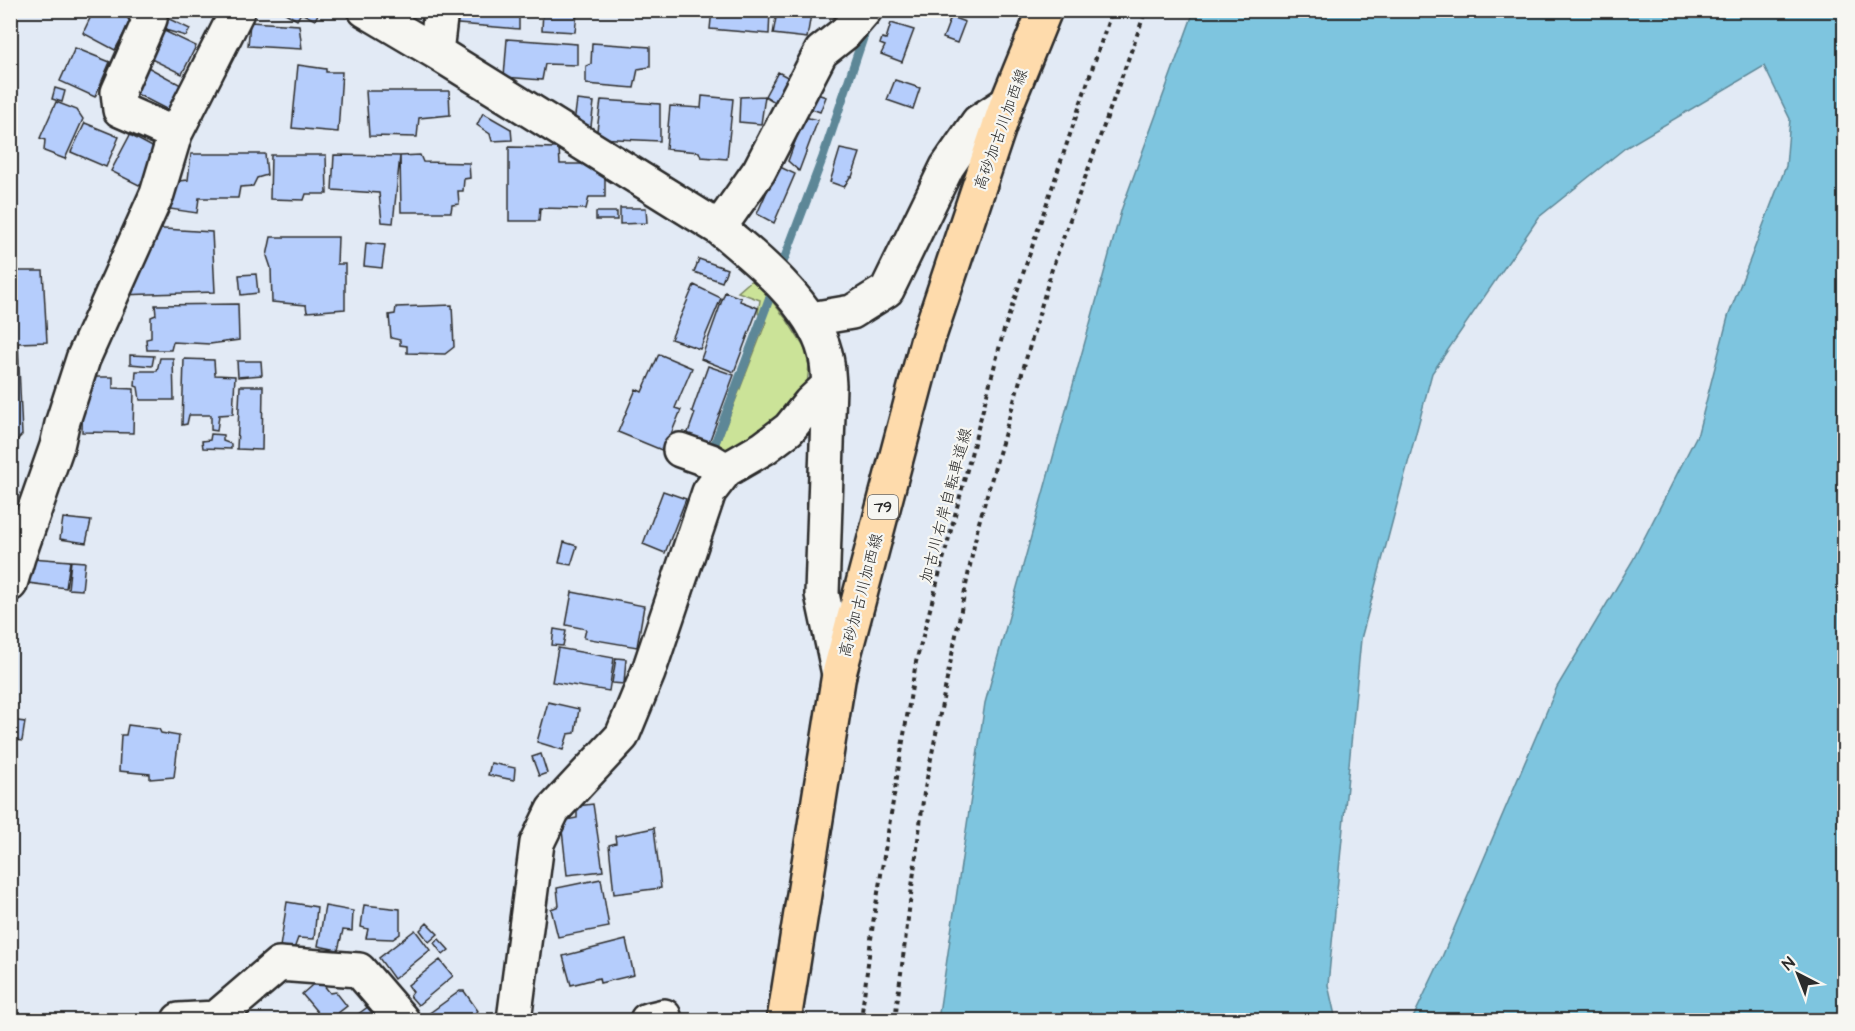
<svg xmlns="http://www.w3.org/2000/svg" width="1855" height="1031" font-family="'Architects Daughter','Klee One',sans-serif">
	<style>
		.green { fill: #cbe398; stroke: #7b8762; stroke-width: 1.5 }
		.water { fill: #7ec5df; stroke: #5d8797; stroke-width: 1.5 }
		.lines { fill: none; stroke-linecap: round; stroke-linejoin: round }
		.stream { stroke: #5d8797; stroke-width: 9 }
		.building { fill: #b5cdfc; stroke: #2b2b2b; stroke-width: 1.5 }
		.minor-casing { stroke: #2b2b2b; stroke-width: 38 }
		.major-casing { stroke: #2b2b2b; stroke-width: 38 }
		.path { stroke: #2b2b2b; stroke-width: 4; stroke-dasharray: 4.5 4.5; stroke-linecap: butt }
		.minor { stroke: #f6f6f2; stroke-width: 33 }
		.major { stroke: #fedbac; stroke-width: 33 }
		.labels { text-anchor: middle; stroke-width: 4.5; stroke-linejoin: round; paint-order: stroke }
		.shield { fill: #f6f6f2; stroke: #686867; stroke-width: 1.5 }
		.shield-label { font-size: 15px; font-weight: bold; fill: #2b2b2b }
		.street-label { font-size: 16px; fill: #2b2b2b; stroke: #f6f6f2 }
	</style>
	<rect width="100%" height="100%" fill="#e2eaf5"/>
	<filter id="ink" filterUnits="userSpaceOnUse"><feTurbulence type="fractalNoise" baseFrequency=".0167" numOctaves="2"/><feDisplacementMap in="SourceGraphic" scale="12" xChannelSelector="R" yChannelSelector="G"/><feConvolveMatrix kernelMatrix="1 2 1 2 8 2 1 2 1" color-interpolation-filters="sRGB"/></filter>
	<g filter="url(#ink)">
		<path class="green" d="M754,278L787,320L804,347L809,365L807,385L797,409L742,452L715,453L766,322L758,313L760,300L738,292Z"/>
		<path class="water" d="M1194,11H1844V1020H1412L1442,957L1557,687L1633,560L1698,433L1728,317L1786,166L1790,119L1764,66L1625,148L1539,217L1432,373L1361,639L1328,985L1336,1020H938L985,703L1122,208Z"/>
		<g class="lines">
			<path class="stream" d="M779,273L823,157L866,29
				M696,489L712,451L774,286"/>
		</g>
		<path class="building" d="M94,10H125L130,22L115,50L83,33Z
			M280,10H320L315,20L301,13L297,20Z
			M444,10H519V29L446,23Z
			M543,10H584V14L577,13L575,32L542,30Z
			M712,10H770L769,34L710,29Z
			M777,12L811,14L807,38L773,34Z
			M161,15L190,29L186,36L158,28Z
			M951,17L965,22L957,43L943,38Z
			M250,22L299,25L302,49L248,46Z
			M891,23L914,30L902,62L881,54L885,46L880,44L882,38L886,39Z
			M158,28L196,46L182,74L145,56Z
			M507,39L577,44V65L545,64L542,80L504,77Z
			M592,43L650,47V67L638,69L634,88L586,84V66L591,64Z
			M75,48L110,62L95,97L60,81Z
			M298,65L326,69V72H342L338,132L292,128Z
			M146,66L181,85L168,110L131,91Z
			M778,72L793,80L778,104L765,96Z
			M895,80L920,88L913,109L887,100Z
			M55,88L65,91L62,102L52,99Z
			M366,91H449L450,115L419,118L417,137L369,136Z
			M811,92L826,97L820,112L804,106Z
			M702,96L733,99L727,159L701,157L699,152L666,149L670,106L701,108Z
			M765,96L761,124L739,122L740,97Z
			M577,100L594,102L591,126L574,123Z
			M601,100L660,104V141L596,138Z
			M56,102L77,110L83,119L65,159L44,151L45,140L40,138Z
			M483,113L511,129L512,140L492,141L490,134L477,125Z
			M804,117L818,120L799,171L788,161Z
			M85,123L119,137L106,167L71,152Z
			M130,135L160,151L141,186L111,171Z
			M509,147L559,148L560,164H586L605,175V197H589L586,209L540,208L539,221H509Z
			M840,149L860,153L852,177H850L844,187L830,182Z
			M191,154H265L267,175L257,178L253,186L240,187L238,198H199L197,213L163,208L170,182L188,180Z
			M271,155H326L327,194H306L304,200L270,199Z
			M334,155L400,156L393,223L382,222L379,193L332,190Z
			M420,155L423,162L469,163L470,178L464,179L463,191H458L459,204L452,205L451,212H401L400,156Z
			M10,159L15,271H43L47,342L18,343L22,435L10,447Z
			M778,166L795,174L774,223L757,214Z
			M620,208H646L647,223L620,224Z
			M596,212H617V220H596Z
			M148,228L212,232L215,292L119,295Z
			M271,237H338L337,264H345V309L307,312L306,305L272,302L271,268L267,256Z
			M366,243L385,245L382,268L364,266Z
			M699,259L727,269L722,282L694,272Z
			M256,274L258,293L241,295L239,275Z
			M694,285L721,298L700,349L671,339Z
			M725,292L741,298L740,301L758,308L734,372L701,359Z
			M238,304L239,340L210,344L173,342L171,350H147L146,339L151,338V317L156,315L155,305Z
			M452,305L454,347L445,354L407,353V346L400,345V340L391,338L389,315L395,314L396,307Z
			M659,354L692,368L675,408L681,410L664,451L618,432L636,389L642,392Z
			M130,355L154,356L152,366L130,364Z
			M160,358H173L174,400H140L138,387L135,386L136,371H157Z
			M184,359L214,360L215,375L235,376L233,414L219,415L217,431L211,430V415H189L187,424L182,425Z
			M237,361H261L262,375L238,377Z
			M708,366L734,375L708,445L686,438L695,413L692,411Z
			M83,377H113V388L134,389L133,433L82,432Z
			M240,386H263L262,450L237,449Z
			M211,434L223,435V441L231,444V449L203,448L202,441L210,440Z
			M663,491L686,499L665,553L643,544Z
			M63,518L91,521L86,543L60,539Z
			M564,542L577,546L571,565L559,563Z
			M31,558L70,561L66,588L28,583Z
			M71,561L85,562L82,590L68,589Z
			M572,592L644,606L637,647L584,638L586,629L566,625Z
			M554,629L566,631L563,646L552,645Z
			M558,648L614,658L609,691L552,682Z
			M616,658L626,659L624,684L612,683Z
			M548,702L579,709L575,733L568,734L563,750L537,742Z
			M10,720L25,722L22,741L10,739Z
			M128,725L159,729L161,733L179,736L174,777L150,779V774L119,771L121,735H126Z
			M541,754L547,773L539,776L532,757Z
			M491,763L515,768L514,780L488,775Z
			M593,804L603,871L567,875L561,821L577,818V806Z
			M654,828L661,888L614,894L609,845L616,843L615,836Z
			M601,879L609,927L558,937L551,909L559,906L557,888Z
			M287,902L317,907L314,939L298,938L294,949L280,947Z
			M364,905L400,909V934L393,939L366,938L368,929L361,927Z
			M325,906L353,911L352,931L343,930L338,950L318,946Z
			M427,923L438,934L429,942L420,930Z
			M415,930L430,950L394,979L379,958Z
			M439,939L449,950L443,955L434,943Z
			M626,940L634,975L600,983L599,978L571,985L563,956Z
			M440,960L453,976L418,1005L410,996L413,992L408,985Z
			M319,979L330,993L336,992L347,1006L329,1020H324L302,994Z
			M460,991H464L478,1011L468,1020L462,1018L458,1020H420Z
			M376,1001L390,1020H350Z"/>
		<g class="lines">
			<g class="minor-casing">
				<path id="minor" d="M144,10L150,19L118,92L120,110L175,134
					M365,10L436,52L719,228C756,258 813,305 825,353C828,363 828,374 829,385L822,594L839,674
					M436,52L441,10
					M719,228L759,171L821,52L845,33L865,10
					M811,319L852,312L887,290L947,167L978,122L1007,103
					M680,450L711,461L726,470L764,448L789,429L810,403L829,385
					M10,584L18,557L57,446L62,424L83,359L157,194L175,134L238,10
					M179,1020L216,1018L279,964L359,970L402,1020
					M514,1020L537,843L553,810L622,736L648,673L709,492L726,470
					M647,1020L664,1016"/>
			</g>
			<g class="major-casing">
				<path id="major" d="M784,1020L839,674L927,342L1007,103L1045,10"/>
			</g>
			<path class="path" d="M861,1020L873,923L916,662L1004,330L1112,10
				M895,1020L924,793L978,526L1052,269L1146,10"/>
			<use href="#minor" class="minor"/>
			<use href="#major" class="major"/>
		</g>
	</g>
	<g class="labels">
		<rect class="shield" x="868" y="495" width="30" height="24" rx="4.5"/>
		<g class="shield-label">
			<text x="883" y="512">79</text>
		</g>
		<g class="street-label">
			<text transform="translate(1000 129) rotate(-70)" y="6">高砂加古川加西線</text>
			<text transform="translate(945 505) rotate(-75)" y="6">加古川右岸自転車道線</text>
			<text transform="translate(860 595) rotate(-75)" y="6">高砂加古川加西線</text>
		</g>
	</g>
	<rect width="1855" height="1031" fill="none" stroke="#f6f6f2" stroke-width="36"/>
	<rect x="18" y="18" width="1819" height="995" fill="none" stroke="#2b2b2b" stroke-width="2" filter="url(#ink)"/>
	<g transform="translate(1798 974) rotate(318)" stroke="#f6f6f2" stroke-width="4.5" paint-order="stroke">
	<path d="M0-4.5L10 22L0 15L-10 22Z" fill="#2b2b2b"/>
	<text y="-9" font-size="16" font-weight="bold" text-anchor="middle" fill="#2b2b2b">N</text>
	</g>
</svg>
